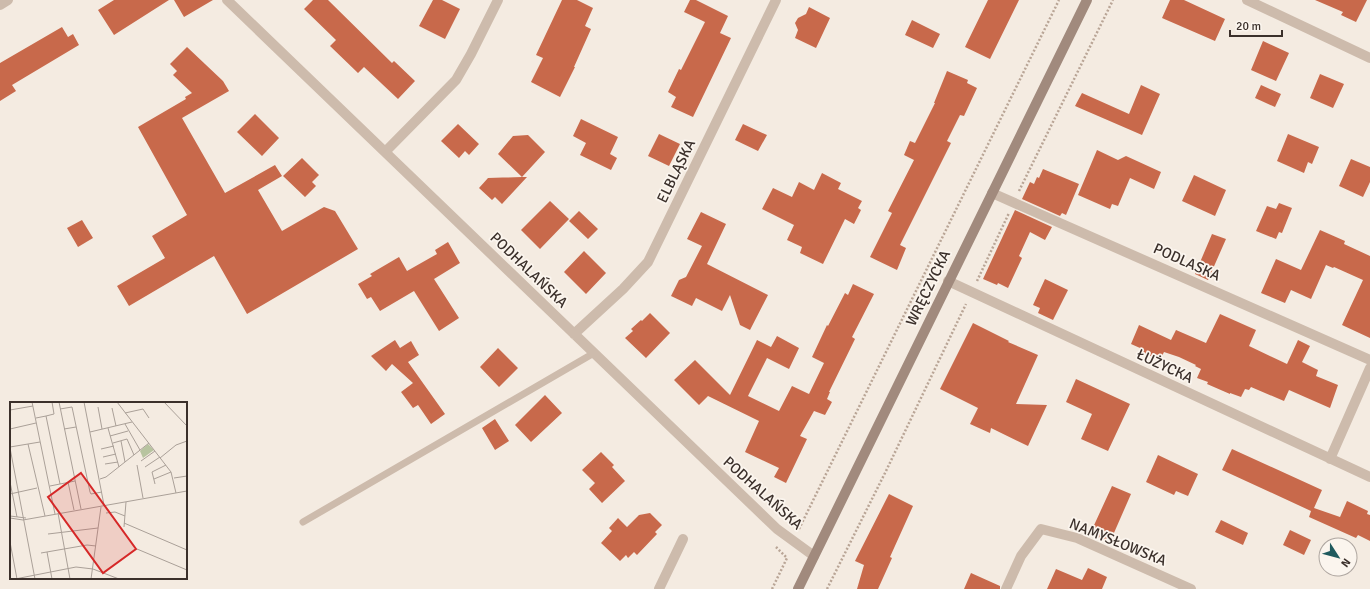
<svg xmlns="http://www.w3.org/2000/svg" width="1370" height="589" font-family="Signika,sans-serif">
	<style>
		.building { fill: #c8694b }
		.lines { fill: none; stroke-linecap: round; stroke-linejoin: round }
		.path { stroke: #b9a596; stroke-width: 2.5; stroke-dasharray: 2 2; stroke-linecap: butt }
		.lane { stroke: #cdbbac; stroke-width: 7 }
		.street { stroke: #cdbbac; stroke-width: 10 }
		.secondary { stroke: #a18a7d; stroke-width: 10 }
		.labels { text-anchor: middle; stroke-width: 3.5; stroke-linejoin: round; paint-order: stroke }
		.street-label { font-size: 15px; fill: #3b302b; stroke: #fbf5ee }
		.inset-road { fill: none; stroke: #aaa098; stroke-width: 1 }
		.view { fill: #d62828; fill-opacity: 0.15; stroke: #d62828; stroke-width: 2 }
		.inset-edge { fill: none; stroke: #3b302b; stroke-width: 2 }
	</style>
	<rect width="100%" height="100%" fill="#f4ebe1"/>
	<path class="building" d="M114,0H169L114,35L98,10Z
		M174,0H213L184,17Z
		M313,0H328L392,63L394,61L415,81L398,99L364,67L358,73L330,46L336,40L304,9Z
		M433,0H442L460,9L445,39L419,26Z
		M562,0H577L593,8L585,26L591,29L574,67H575L560,97L531,82L543,58L536,55Z
		M690,0H696L728,16L720,33L731,38L693,117L671,107L676,97L668,92L679,69L681,70L705,22L684,12Z
		M988,0H1019L990,59L965,47Z
		M1170,0H1184L1225,19L1215,41L1162,18Z
		M1315,0H1367L1356,22L1341,15L1343,12Z
		M809,7L830,18L816,48L795,38L798,30L795,23L798,18L806,14Z
		M912,20L940,34L933,48L905,35Z
		M62,27L68,37L73,34L79,45L12,85L16,91L0,101V63Z
		M1263,41L1289,53L1276,81L1251,70Z
		M187,47L223,81L229,91L182,118L225,193L275,165L282,176L258,190L282,231L324,207L335,211L358,249L247,314L214,256L129,306L117,286L165,258L152,236L187,215L138,127L186,99L185,97L192,93L173,75L177,71L170,64Z
		M947,71L968,80L967,83L977,88L964,116L960,115L947,141L951,143L900,245L906,248L897,270L870,257L892,213L888,211L914,160L904,155L910,141L915,143L935,103H934Z
		M1320,74L1344,84L1333,108L1310,98Z
		M1141,85L1160,94L1142,135L1075,106L1082,93L1129,114Z
		M1261,85L1281,94L1275,107L1255,98Z
		M255,114L279,138L262,156L237,132Z
		M581,119L618,137L610,154L617,158L611,170L580,155L586,143L573,136Z
		M458,124L479,144L469,155L465,151L459,158L441,141Z
		M743,124L767,135L758,151L735,140Z
		M659,134L680,144L669,166L648,156Z
		M1288,134L1319,147L1312,164L1308,162L1304,173L1277,161Z
		M528,135L545,152L522,177H527L502,204L495,197L492,200L479,188L488,178L522,177L498,154L513,136Z
		M1097,150L1118,160L1126,156L1161,172L1154,189L1130,178L1118,206L1112,204L1110,209L1078,195Z
		M302,158L319,175L312,182L316,186L305,197L283,176Z
		M1351,159L1370,167V182L1363,197L1339,186Z
		M1043,169L1079,184L1066,215L1062,213L1060,216L1022,199L1030,182L1034,184L1037,177L1039,178Z
		M822,173L841,183L838,189L862,201L858,208L861,210L854,224L845,219L823,264L800,253L802,247L787,240L794,225L762,209L773,188L792,197L799,182L814,190Z
		M1194,175L1226,190L1215,216L1182,201Z
		M550,201L569,219L540,249L521,230Z
		M1279,203L1292,208L1282,233L1279,232L1276,239L1256,231L1267,206L1276,209Z
		M1015,210L1052,227L1045,240L1030,232L1019,256L1022,258L1008,288L998,283L997,285L983,279Z
		M579,211L598,229L588,239L569,221Z
		M701,212L726,224L707,264L768,295L750,330L740,325L730,295L722,311L696,298L692,306L671,296L679,280L686,277L702,246L687,239Z
		M82,220L93,238L78,247L67,228Z
		M1320,230L1345,241L1344,244L1370,256V338L1342,325L1363,280L1334,267L1333,268L1326,265L1311,299L1291,290L1285,303L1261,293L1276,259L1301,270Z
		M1212,234L1226,239L1208,280L1195,274Z
		M448,242L460,263L434,279L459,318L439,331L414,291L380,311L371,297L367,299L358,284L372,276L370,274L399,257L407,271L437,254L435,250Z
		M584,251L606,273L586,294L564,272Z
		M1045,279L1068,290L1053,320L1038,313L1040,308L1033,305Z
		M853,284L874,294L852,337L855,339L829,392H830L827,399L832,402L825,415L814,411L800,436L807,439L786,483L774,477L779,468L745,452L759,421L708,396L699,405L674,380L695,360L730,395L757,340L771,347L777,336L799,348L789,369L767,358L748,396L779,411L792,386L809,394L824,363L812,357L827,325L828,326L845,293L848,295Z
		M650,313L670,333L646,358L625,338L633,331L631,329L641,320L642,321Z
		M1220,314L1256,330L1249,346L1287,364L1298,340L1310,346L1302,362L1318,370L1316,376L1338,385L1330,408L1289,390L1284,401L1251,387L1249,390L1245,389L1241,397L1230,393V394L1207,384L1208,382L1197,378L1201,369L1195,366L1196,365L1179,357L1164,352L1160,360L1139,351L1140,348L1131,344L1139,325L1171,340L1176,330L1206,343Z
		M973,323L1009,341L1008,342L1038,355L1016,404L1047,405L1028,446L991,428L990,433L970,424L978,408L940,389Z
		M395,340L400,348L411,341L419,355L408,362L445,414L431,424L418,405L413,408L401,392L413,383L392,364L386,371L371,356Z
		M498,348L518,368L499,387L480,367Z
		M1076,379L1130,404L1108,451L1081,439L1092,414L1066,402Z
		M545,395L562,413L531,442L515,425Z
		M495,419L509,441L495,450L482,428Z
		M1232,449L1322,490L1314,508L1340,517L1347,501L1368,511L1367,514L1370,515V541L1358,535L1356,538L1309,517L1311,511L1222,470Z
		M601,452L614,465L612,467L625,481L602,503L589,489L595,483L582,470Z
		M1158,455L1198,474L1188,496L1176,491L1174,495L1146,482Z
		M1112,486L1131,494L1110,542L1090,534Z
		M889,494L913,506L890,557L892,558L878,589H857L864,565L855,561Z
		M650,513L662,525L655,532L657,534L637,555L634,552L628,558L626,555L620,561L601,543L612,531L609,528L618,518L627,527L639,515Z
		M1221,520L1248,533L1243,545L1215,532Z
		M1290,530L1311,540L1304,555L1283,545Z
		M1088,568L1107,577L1102,589H1047L1056,569L1082,580Z
		M971,573L1000,586V589H964Z"/>
	<g class="lines">
		<path class="path" d="M1019,191L1113,0
			M977,281L1009,213
			M799,529L1059,0
			M776,547L787,558
			M772,589L787,558
			M827,589L886,471L966,304"/>
		<path class="lane" d="M303,522L594,353"/>
		<path class="street" d="M227,0L777,529L814,556
			M1247,0L1370,58
			M0,5L8,0
			M385,152L456,80L471,54L498,0
			M992,193L1370,360
			M948,281L1370,477
			M574,334L623,289L648,262L776,0
			M1330,459L1370,368
			M659,589L683,539
			M1006,589L1021,556L1041,529L1077,538L1191,589"/>
		<path class="secondary" d="M798,589L1087,0"/>
	</g>
	<g class="labels">
		<g class="street-label">
			<text transform="translate(676 171) rotate(-64)" y="5">ELBLĄSKA</text>
			<text transform="translate(1187 262) rotate(24)" y="5">PODLASKA</text>
			<text transform="translate(529 270) rotate(44)" y="5">PODHALAŃSKA</text>
			<text transform="translate(928 288) rotate(-64)" y="5">WRĘCZYCKA</text>
			<text transform="translate(1165 366) rotate(25)" y="5">ŁUŻYCKA</text>
			<text transform="translate(763 493) rotate(42)" y="5">PODHALAŃSKA</text>
			<text transform="translate(1118 542) rotate(22)" y="5">NAMYSŁOWSKA</text>
		</g>
	</g>
	<g transform="translate(10 402)">
		<rect width="177" height="177" fill="#f4ebe1"/>
		<path d="M138,42L144,48L133,56L130,49Z" fill="#b8c4a0"/>
		<path class="inset-road" d="M22,0L45,112M49,0L71,107M74,0L94,103M107,0L161,70L166,91M154,0L177,24M88,5L92,27M102,6L106,24M50,7L62,5L80,90L81,92L92,90M0,8L23,4M115,11L133,7L139,16M36,14L44,12L42,0M26,16L36,14L50,82M115,22L130,48M98,26L109,65M0,27L26,21M54,27L66,25M80,30L122,20M100,34L118,29M111,39L115,60M103,41L117,37L124,53M18,42L35,114M0,45L30,40M0,46L25,177M91,47L104,44M93,55L106,52M150,56L166,43L177,39M131,59L145,49M95,62L108,60M127,63L133,96M135,65L150,55M164,76L177,74M90,77L96,75L139,41M144,77L161,70M0,80L7,115M58,80L64,108M145,82L142,70L156,63M40,84L65,79M0,92L27,86M48,111L60,177M96,111L105,110L115,114M0,114L16,116M0,116L13,118L177,89M114,121L177,148M114,125L116,100M38,132L88,126M0,140L7,177M127,147L177,168M37,150L42,177M31,151L77,143L86,144M5,177L66,165L83,167L109,177M81,177L91,105"/>
		<path class="view" d="M71,71L126,147L93,171L38,95Z"/>
		<rect width="177" height="177" class="inset-edge"/>
	</g>
	<g transform="translate(1338 557) rotate(126)"><circle r="19" fill="#fbf5ee" stroke="#aea6a0"/>
	<path d="M0-3L7 15L0 10L-7 15Z" fill="#1f5a5e"/>
	<text y="-6" font-size="11" font-weight="bold" text-anchor="middle" fill="#3b302b">N</text>
	</g>
	<path d="M1230 30v6h52v-6" fill="none" stroke="#3b302b" stroke-width="2"/>
	<text x="1236" y="30" font-size="12" fill="#3b302b" stroke="#fbf5ee" stroke-width="3" paint-order="stroke">20 m</text>
</svg>
